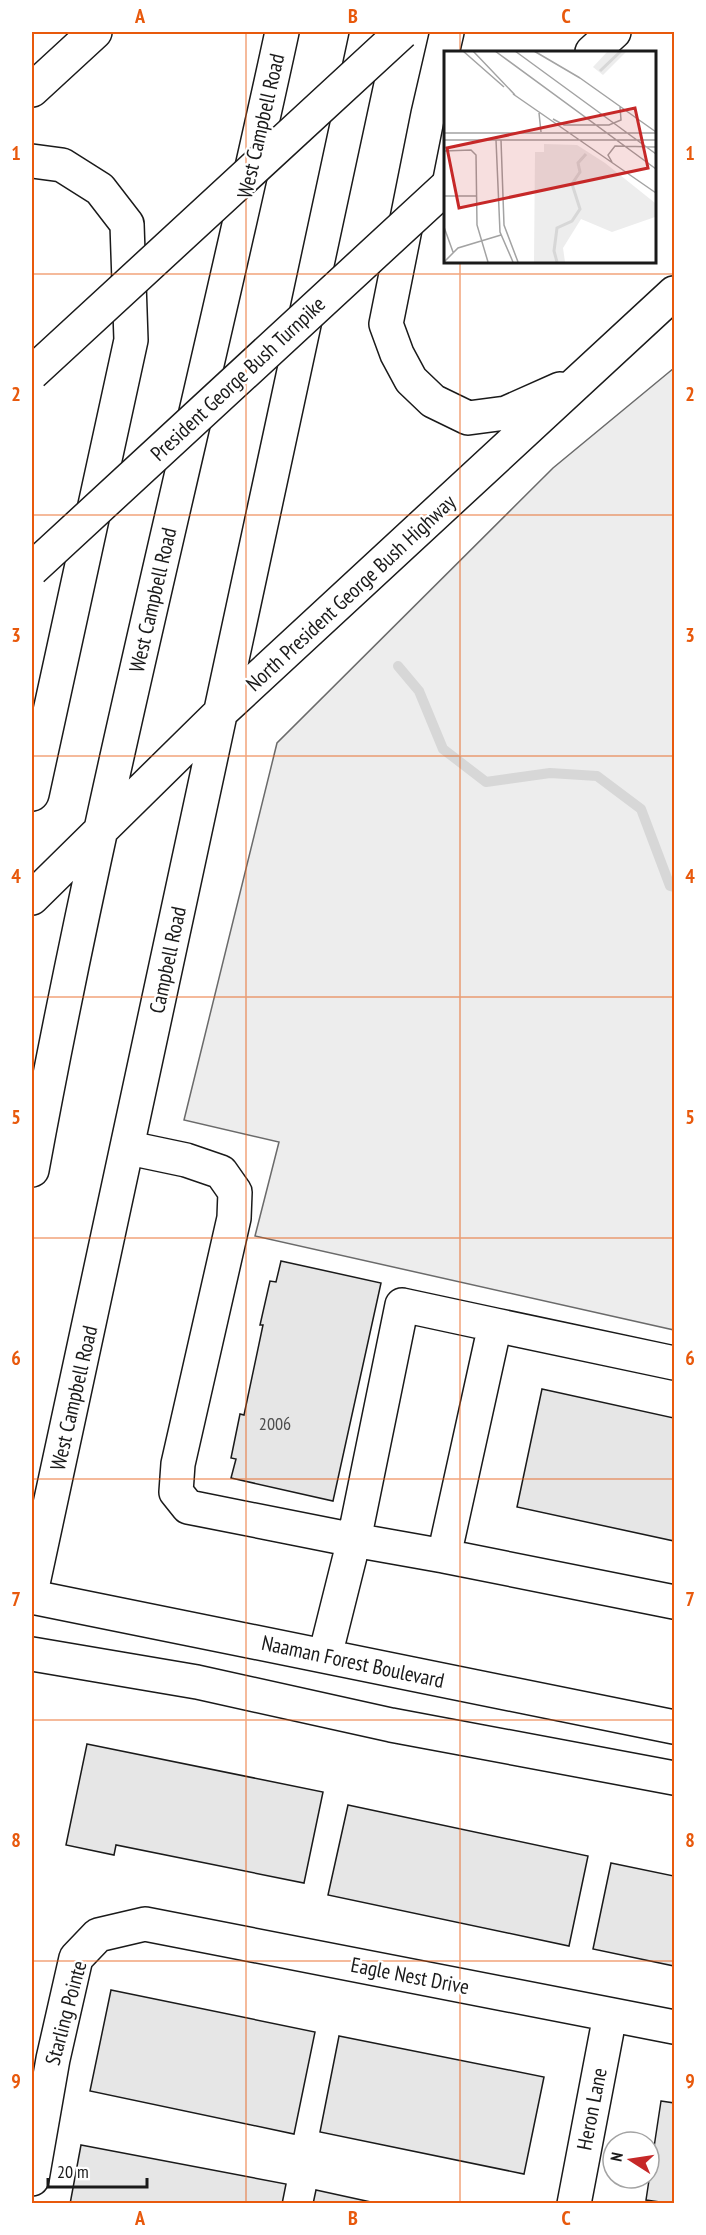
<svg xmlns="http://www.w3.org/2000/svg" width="706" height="2235" font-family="'PT Sans Narrow',sans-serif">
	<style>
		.green { fill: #ededed; stroke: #6a6a6a; stroke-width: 1.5 }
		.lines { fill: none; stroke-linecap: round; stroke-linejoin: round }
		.stream { stroke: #d7d7d7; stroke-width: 10 }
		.building { fill: #e6e6e6; stroke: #1a1a1a; stroke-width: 1.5 }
		.minor-casing { stroke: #1a1a1a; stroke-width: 36 }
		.major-casing { stroke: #1a1a1a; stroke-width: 36 }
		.highway-casing { stroke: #1a1a1a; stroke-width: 36 }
		.minor { stroke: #fff; stroke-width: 33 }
		.major { stroke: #fff; stroke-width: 33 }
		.highway { stroke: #fff; stroke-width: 33 }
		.highway-bridge-casing { stroke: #1a1a1a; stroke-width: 36; stroke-linecap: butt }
		.highway-bridge { stroke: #fff; stroke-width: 33 }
		.grid { fill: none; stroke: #e8590c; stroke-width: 1.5; stroke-opacity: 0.55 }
		.labels { text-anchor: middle; stroke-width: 4.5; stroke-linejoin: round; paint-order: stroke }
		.number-label { font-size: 18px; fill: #4d4d4d }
		.street-label { font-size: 21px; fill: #1a1a1a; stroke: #fff }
		.inset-river { fill: none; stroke: #d7d7d7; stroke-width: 3 }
		.inset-road { fill: none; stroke: #a3a3a3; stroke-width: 1.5 }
		.view { fill: #c62828; fill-opacity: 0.15; stroke: #c62828; stroke-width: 3 }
		.inset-edge { fill: none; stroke: #1a1a1a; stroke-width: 3 }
		.neatline { fill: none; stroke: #e8590c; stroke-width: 2 }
		.grid-label { font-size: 20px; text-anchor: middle; font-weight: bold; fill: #e8590c }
	</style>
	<rect width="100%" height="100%" fill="#fff"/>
	<path class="green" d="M674,368V1330L255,1236L279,1142L184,1120L277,743L553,468Z"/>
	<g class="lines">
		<path class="stream" d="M398,666L419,691L443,749L486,782L550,773L597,776L641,809L670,886L674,887"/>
	</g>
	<path class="building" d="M281,1261L381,1283L333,1501L231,1478L236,1459L231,1458L240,1414L244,1415L263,1325H260L270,1281L276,1282Z
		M542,1389L674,1418V1541L517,1507Z
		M87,1744L323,1792L304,1883L116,1845L114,1855L66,1845Z
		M348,1805L588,1856L569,1946L328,1895Z
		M611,1863L674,1876V1966L593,1949Z
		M111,1990L315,2032L294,2134L90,2091Z
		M339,2036L544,2077L524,2174L320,2132Z
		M661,2101L674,2103V2204L646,2200Z
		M81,2145L286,2184L282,2204H70Z
		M316,2190L380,2204H313Z"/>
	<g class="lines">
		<g class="minor-casing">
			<path id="minor" d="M129,1148L186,1160L221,1172L235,1192L234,1218L178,1464L176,1492L188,1507L354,1540L325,1656
				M674,1363L495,1325L444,1556L674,1602
				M444,1556L354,1540L402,1305L495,1325
				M32,1597L674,1727
				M32,1654L197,1682L391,1725L674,1778
				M32,2179L53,2059L76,1958L98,1935L145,1924L674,2027
				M574,2204L610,2015"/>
		</g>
		<g class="major-casing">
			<path id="major" d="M447,32L428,114L386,324L397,354L411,380L433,401L468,418L506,413L560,389
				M32,90L95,32
				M32,161L62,165L100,189L127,224L131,340L32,794
				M32,898L220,713L674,293
				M32,1170C102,788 200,411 282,32
				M32,1588C148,1070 255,550 367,32"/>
		</g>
		<g class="highway-casing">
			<path id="highway" d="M592,52L614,32"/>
		</g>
		<use href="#minor" class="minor"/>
		<use href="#major" class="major"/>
		<use href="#highway" class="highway"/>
		<g class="highway-bridge-casing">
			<path id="highway-bridge" d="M32,373L402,32
				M32,569L445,188"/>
		</g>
		<use href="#highway-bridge" class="highway-bridge"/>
	</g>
	<path class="grid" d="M246,32V2204M460,32V52M460,261V2204M32,274H674M32,515H674M32,756H674M32,997H674M32,1238H674M32,1479H674M32,1720H674M32,1961H674"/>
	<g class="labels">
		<g class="number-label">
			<text x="275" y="1430">2006</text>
		</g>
		<g class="street-label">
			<text transform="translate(261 126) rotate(-77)" y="7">West Campbell Road</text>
			<text transform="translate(238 379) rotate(-43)" y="7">President George Bush Turnpike</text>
			<text transform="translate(351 593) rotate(-43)" y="7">North President George Bush Highway</text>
			<text transform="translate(153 600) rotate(-77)" y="7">West Campbell Road</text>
			<text transform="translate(168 960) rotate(-78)" y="7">Campbell Road</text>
			<text transform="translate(74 1398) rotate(-77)" y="7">West Campbell Road</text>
			<text transform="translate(353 1662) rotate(12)" y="7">Naaman Forest Boulevard</text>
			<text transform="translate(410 1976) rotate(11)" y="7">Eagle Nest Drive</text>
			<text transform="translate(66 2013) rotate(-75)" y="7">Starling Pointe</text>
			<text transform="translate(592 2109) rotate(-79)" y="7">Heron Lane</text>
		</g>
	</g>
	<g transform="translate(444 51)">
		<rect width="212" height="212" fill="#fff"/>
		<path d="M164,0H183L159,24L149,16ZM100,93L133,94L161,112L211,152V166L168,181L137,168L119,197L121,211H90L91,101H100Z" fill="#ededed"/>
		<path class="inset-river" d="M156,20L177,0M113,211L110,200L113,177L128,170L136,158L128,133L136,121L134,112L142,103"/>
		<path class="inset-road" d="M19,0L60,36M29,0L71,44M51,0L212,118M71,0L212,103M90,0L136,27M136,27L212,81M69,43L212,142M95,62L97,81M109,68L120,74H165L177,69L176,56M0,82H212M0,89H212M52,89L56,181L69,211M57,89L60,174L74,211M0,100L27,99L32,104L33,174L44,211M168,111L164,104L171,95L212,96M0,145H32M0,176L9,201M0,211L14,197L57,184"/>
		<path class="view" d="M191,57L204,117L15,157L3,97Z"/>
		<rect width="212" height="212" class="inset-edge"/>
	</g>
	<rect width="706" height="2235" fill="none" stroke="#ffffff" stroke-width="66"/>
	<g transform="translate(631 2160) rotate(282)"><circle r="28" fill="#ffffff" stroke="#a3a3a3" stroke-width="1.5"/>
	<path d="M0-4.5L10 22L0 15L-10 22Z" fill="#c62828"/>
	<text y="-9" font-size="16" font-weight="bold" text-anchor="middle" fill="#1a1a1a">N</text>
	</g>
	<path d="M48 2178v9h99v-9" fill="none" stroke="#1a1a1a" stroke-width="3"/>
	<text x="57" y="2178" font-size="18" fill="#1a1a1a" stroke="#ffffff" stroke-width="4.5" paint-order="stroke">20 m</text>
	<rect x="33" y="33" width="640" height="2169" class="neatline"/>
	<g class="grid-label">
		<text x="140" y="23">A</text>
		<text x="353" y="23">B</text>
		<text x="566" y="23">C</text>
		<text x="16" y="160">1</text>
		<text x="690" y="160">1</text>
		<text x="16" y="401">2</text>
		<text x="690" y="401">2</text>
		<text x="16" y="642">3</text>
		<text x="690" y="642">3</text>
		<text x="16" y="883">4</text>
		<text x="690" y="883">4</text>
		<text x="16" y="1124">5</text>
		<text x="690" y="1124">5</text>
		<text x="16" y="1365">6</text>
		<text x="690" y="1365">6</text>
		<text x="16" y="1606">7</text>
		<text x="690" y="1606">7</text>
		<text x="16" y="1847">8</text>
		<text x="690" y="1847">8</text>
		<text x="16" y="2088">9</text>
		<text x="690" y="2088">9</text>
		<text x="140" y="2225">A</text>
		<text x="353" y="2225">B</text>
		<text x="566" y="2225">C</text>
	</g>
</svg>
